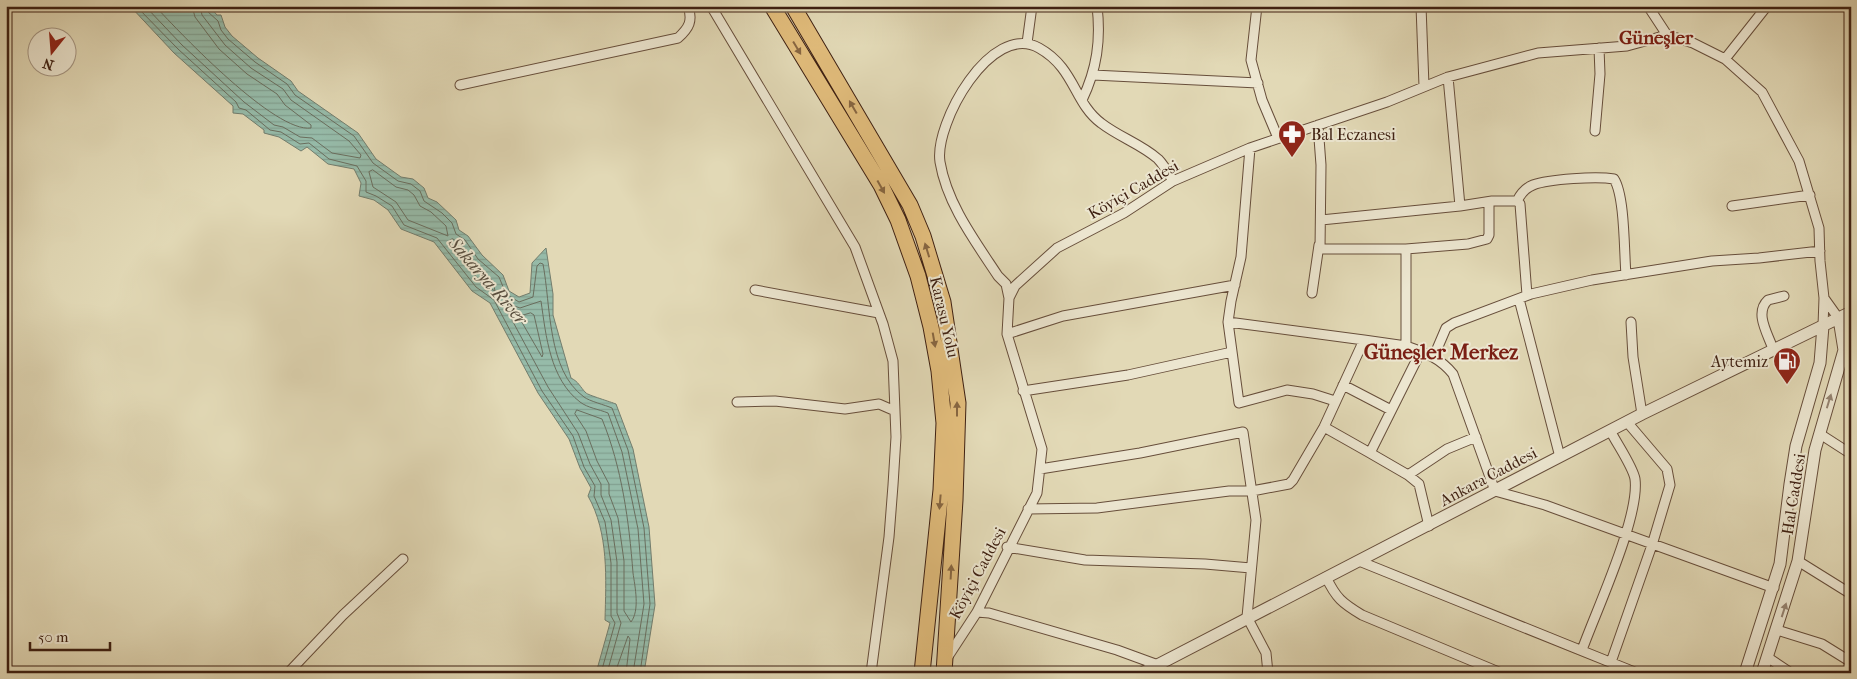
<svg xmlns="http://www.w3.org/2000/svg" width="1857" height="679" font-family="'IM FELL French Canon',serif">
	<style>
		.water { fill: url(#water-rules); stroke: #737d6d }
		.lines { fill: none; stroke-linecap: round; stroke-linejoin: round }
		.shore { stroke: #6a6e5e; stroke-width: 1 }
		.minor-casing { stroke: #674e3b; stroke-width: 11 }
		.tertiary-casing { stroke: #674e3b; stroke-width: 13 }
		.trunk-casing { stroke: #3e2012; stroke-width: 17 }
		.minor { stroke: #ece6d0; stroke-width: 9 }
		.tertiary { stroke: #ece6d0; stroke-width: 11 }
		.trunk { stroke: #e1bc7b; stroke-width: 15 }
		.oneway { fill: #876641 }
		.oneway2 { fill: #958371 }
		.labels { text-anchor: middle; stroke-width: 4; stroke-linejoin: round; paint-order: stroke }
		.poi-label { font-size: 16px; fill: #3e2012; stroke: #ece6d0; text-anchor: start }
		.street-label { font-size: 16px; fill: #3e2012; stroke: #ece6d0 }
		.water-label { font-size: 18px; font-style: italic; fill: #584e3f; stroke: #ece6d0 }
		.quarter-label { font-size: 19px; font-weight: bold; fill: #7a1f14; stroke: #ece6d0 }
		.district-label { font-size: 21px; font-weight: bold; fill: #7a1f14; stroke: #ece6d0 }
	</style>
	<defs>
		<pattern id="water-rules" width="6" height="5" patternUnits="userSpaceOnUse" patternTransform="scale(1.25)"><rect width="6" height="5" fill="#96bba9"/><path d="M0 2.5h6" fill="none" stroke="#82a090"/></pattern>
	</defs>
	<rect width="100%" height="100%" fill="#e2d9b6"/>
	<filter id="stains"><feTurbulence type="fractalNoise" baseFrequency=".004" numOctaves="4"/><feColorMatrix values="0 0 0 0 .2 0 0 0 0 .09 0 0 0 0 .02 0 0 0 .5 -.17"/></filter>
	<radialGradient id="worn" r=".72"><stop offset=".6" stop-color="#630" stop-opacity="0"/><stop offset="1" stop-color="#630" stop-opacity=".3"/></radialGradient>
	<path class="water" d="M130,6H209L217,15H221L225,27L232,36L258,58L291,81L298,91L358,133L376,159L401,177L413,179L424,188L428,198L437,202L456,220L459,230L468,236L482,255L503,275L509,291L519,297L530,293L532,263L546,248L553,294V315L571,378C579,382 580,387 586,393C588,395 611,402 616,404L633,449L649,527L655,605L644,673H596L610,623L605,620C606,579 609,533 588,496L591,488L580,468L569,439L538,393L490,303L472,291L434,242L401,229L388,210L374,200L359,196L361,183L354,169L328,164L307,147L301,151L279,137L264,133V130L243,114L233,113V106L174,53Z"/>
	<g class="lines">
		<path class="shore" d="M136,6L178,49L236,102L239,108L246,110L270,130L281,132L300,144L309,143L329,159L357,166L366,181V192L376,196L392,206L404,225L437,238L476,287L494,300L542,391L573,436L584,467L595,486L594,496L605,522L611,563V616L615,623L601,673
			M145,6L182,45L244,102L274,125L283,127L300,137L312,138L332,153L360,158L361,155L349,141L291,100L283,89L251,68L225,45L202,15L200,6
			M155,6C182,35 275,133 311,128V125L285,105L277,94L247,74L219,49L195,17L192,6
			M206,6L207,11L218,21L221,30L228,39L255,62L287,84L295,95L354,136L373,163L398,181L411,184L420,191L424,201L442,213L452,223L456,234L465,240L478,259L499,277L506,294L519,302L533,297L537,266L540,263L543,264C551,306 547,370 584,397C589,401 605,405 612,408L628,450L644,528L650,604L640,673
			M373,170L396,187L408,190L414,195L420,206L431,212L446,226L448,236L408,220L396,202L373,187L369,172Z
			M453,239L460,244L474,263L493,281L495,291L481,283L449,243L450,240Z
			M531,313L534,315L543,354L542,357L520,319L521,316Z
			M577,410L602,419C622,468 629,521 633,573C635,587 640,610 631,622L624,611V561L618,518L609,494V484L597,461L586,431L575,414Z
			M607,673L621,623L617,613V562L611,520L601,495V484L590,464L578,433L548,387L505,307L506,303L520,308L541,301C546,336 550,379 580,402C588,408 598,409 608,413L622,452L638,529L644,604L633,673
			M615,673L628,636L630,639L626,673"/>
		<g class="minor-casing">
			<path id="minor" d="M711,6L855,247L883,324L893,361L896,437L893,485L889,537L871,673
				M1257,6L1251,60L1262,100L1278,138
				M1421,6L1424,86
				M1648,6L1667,35L1693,43L1725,59L1762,92L1799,161L1819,228L1820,261L1824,298L1823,326
				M1848,6L1851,7
				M1027,43L1032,6
				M1725,59L1767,6
				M1093,75L1258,83
				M1448,77L1460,206L1492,201H1517L1520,204L1527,295
				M460,85L678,38C689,28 693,21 688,6
				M1082,100C1097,69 1101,40 1097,6
				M1318,125L1321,165L1320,249H1406V346L1364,340
				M1595,131L1600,74L1599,48
				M1517,201C1521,193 1525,188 1533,185C1549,179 1597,176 1614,179C1625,196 1624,252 1626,275
				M1732,206L1810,195
				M1321,220L1460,206
				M1406,249L1468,244L1487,239L1489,235V202
				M755,290L879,313
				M1312,293L1319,245
				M1009,298L1006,284L998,276C975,241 947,204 940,162C934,124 991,21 1039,48C1075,68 1074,103 1101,123C1119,137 1141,144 1158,159C1164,165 1169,174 1173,181
				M1824,298L1839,319
				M1519,299L1560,457
				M1228,322L1239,403L1287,390L1313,394L1335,401
				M1631,322L1633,357L1642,414
				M1007,334L1063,316L1235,285
				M1406,346C1426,353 1440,358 1453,374L1495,491L1545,505L1774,588
				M1773,349C1768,334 1754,313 1768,300L1784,296
				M1844,350L1851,339
				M1434,356L1446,328L1454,323L1531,294L1592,280L1712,261L1759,258L1820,251
				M1343,385L1391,410
				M1023,391L1128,375L1232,352
				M737,402L775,401L845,409L879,404L895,411
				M1324,427L1370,453L1421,351
				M1820,434L1851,454
				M1370,453L1408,475L1419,484L1429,526
				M1040,469L1140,453L1243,432L1256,520L1247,617L1266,653L1268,673
				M1408,475L1447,449L1476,437
				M1028,509L1097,508L1229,491H1252L1289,484L1293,480L1324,427L1364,340L1228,322L1231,301L1241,257L1250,148
				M1007,547L1085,560L1205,564L1251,568
				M1359,561L1637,673
				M1798,561L1851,594
				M1326,577C1336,598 1342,603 1362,615L1501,673
				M977,612L989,613L1117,650L1158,665
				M1777,630L1822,644L1851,662
				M1582,650C1596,611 1640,517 1635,479C1633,467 1617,444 1611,432
				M1767,657L1791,673
				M947,658L977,612L1037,493L1042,449L1007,334L1009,298L1015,286L1057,248L1124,213L1173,181L1250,148L1387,102L1448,77L1538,53L1627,46L1667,35
				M1611,662L1652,545L1670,485L1667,469L1627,422
				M288,673L343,615L403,559"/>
		</g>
		<g class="tertiary-casing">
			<path id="tertiary" d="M1142,673L1642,414L1851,312
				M1745,673L1780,564L1790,484L1796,446L1820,363L1823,326
				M1762,673L1798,561L1815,450L1844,350L1839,319"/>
		</g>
		<g class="trunk-casing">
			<path id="trunk" d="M772,6L881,185L898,220L918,276L931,327L939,371L944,423L941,490L922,673
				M793,6L910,205L923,236L943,302L958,403L955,500L944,673"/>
		</g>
		<use href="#minor" class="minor"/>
		<use href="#tertiary" class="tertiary"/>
		<use href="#trunk" class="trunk"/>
	</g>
	<defs><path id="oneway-solid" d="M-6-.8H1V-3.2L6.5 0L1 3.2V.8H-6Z" transform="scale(1.25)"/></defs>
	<g class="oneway">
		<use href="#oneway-solid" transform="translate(797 48) rotate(59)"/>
		<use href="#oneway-solid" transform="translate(853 107) rotate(-120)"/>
		<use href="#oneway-solid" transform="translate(881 187) rotate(61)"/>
		<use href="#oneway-solid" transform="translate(927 250) rotate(-107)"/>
		<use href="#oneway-solid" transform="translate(934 340) rotate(80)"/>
		<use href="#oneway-solid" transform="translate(957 409) rotate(-90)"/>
		<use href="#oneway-solid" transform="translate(940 502) rotate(95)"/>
		<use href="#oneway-solid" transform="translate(951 572) rotate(-87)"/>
	</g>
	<g class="oneway2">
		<use href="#oneway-solid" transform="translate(1829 401) rotate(-73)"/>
		<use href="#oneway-solid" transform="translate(1784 610) rotate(-72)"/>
	</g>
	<defs>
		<g id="pharmacy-pin" transform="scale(1.4375)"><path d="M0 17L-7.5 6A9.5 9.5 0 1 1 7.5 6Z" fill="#8f2418" stroke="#ece6d0"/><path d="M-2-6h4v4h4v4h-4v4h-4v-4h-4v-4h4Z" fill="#fff"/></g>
		<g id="fuel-pin" transform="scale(1.4375)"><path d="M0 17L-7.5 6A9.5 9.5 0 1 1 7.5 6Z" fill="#8f2418" stroke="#ece6d0"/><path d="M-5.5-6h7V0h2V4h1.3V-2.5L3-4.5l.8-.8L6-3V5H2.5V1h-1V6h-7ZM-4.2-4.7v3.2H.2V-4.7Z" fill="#fff"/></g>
	</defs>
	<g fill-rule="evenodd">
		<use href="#pharmacy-pin" x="1292" y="134"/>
		<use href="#fuel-pin" x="1787" y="361"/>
	</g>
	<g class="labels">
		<g class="poi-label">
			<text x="1311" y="140">Bal Eczanesi</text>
			<text x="1768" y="367" text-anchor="end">Aytemiz</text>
		</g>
		<g class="street-label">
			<text transform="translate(1133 189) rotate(-30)" y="6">Köyiçi Caddesi</text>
			<text transform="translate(945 317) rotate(77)" y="6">Karasu Yolu</text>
			<text transform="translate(1488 476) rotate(-28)" y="6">Ankara Caddesi</text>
			<text transform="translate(1793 494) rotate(-81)" y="6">Hal Caddesi</text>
			<text transform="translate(977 573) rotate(-62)" y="6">Köyiçi Caddesi</text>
		</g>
		<g class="water-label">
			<text transform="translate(488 281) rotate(49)" y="6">Sakarya River</text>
		</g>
		<g class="quarter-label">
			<text x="1656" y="44">Güneşler</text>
		</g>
		<g class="district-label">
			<text x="1441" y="359">Güneşler Merkez</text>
		</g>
	</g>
	<rect width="1857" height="679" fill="none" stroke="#e2d9b6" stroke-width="25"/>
	<rect x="8" y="8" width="1842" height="664" fill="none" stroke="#3e2012" stroke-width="2.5"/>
	<rect x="12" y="12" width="1832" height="654" fill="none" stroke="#3e2012"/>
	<g transform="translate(52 52) rotate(197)"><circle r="24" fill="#ece6d0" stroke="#a69784"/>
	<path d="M0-4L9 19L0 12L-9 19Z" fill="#8f2418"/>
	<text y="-8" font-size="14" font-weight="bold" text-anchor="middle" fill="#3e2012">N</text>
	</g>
	<path d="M30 642v8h80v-8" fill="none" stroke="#3e2012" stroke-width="2.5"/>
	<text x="38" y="642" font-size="15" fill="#3e2012" stroke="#ece6d0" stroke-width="4" paint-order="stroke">50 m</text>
	<rect width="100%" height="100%" filter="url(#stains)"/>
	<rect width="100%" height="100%" fill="url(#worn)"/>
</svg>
